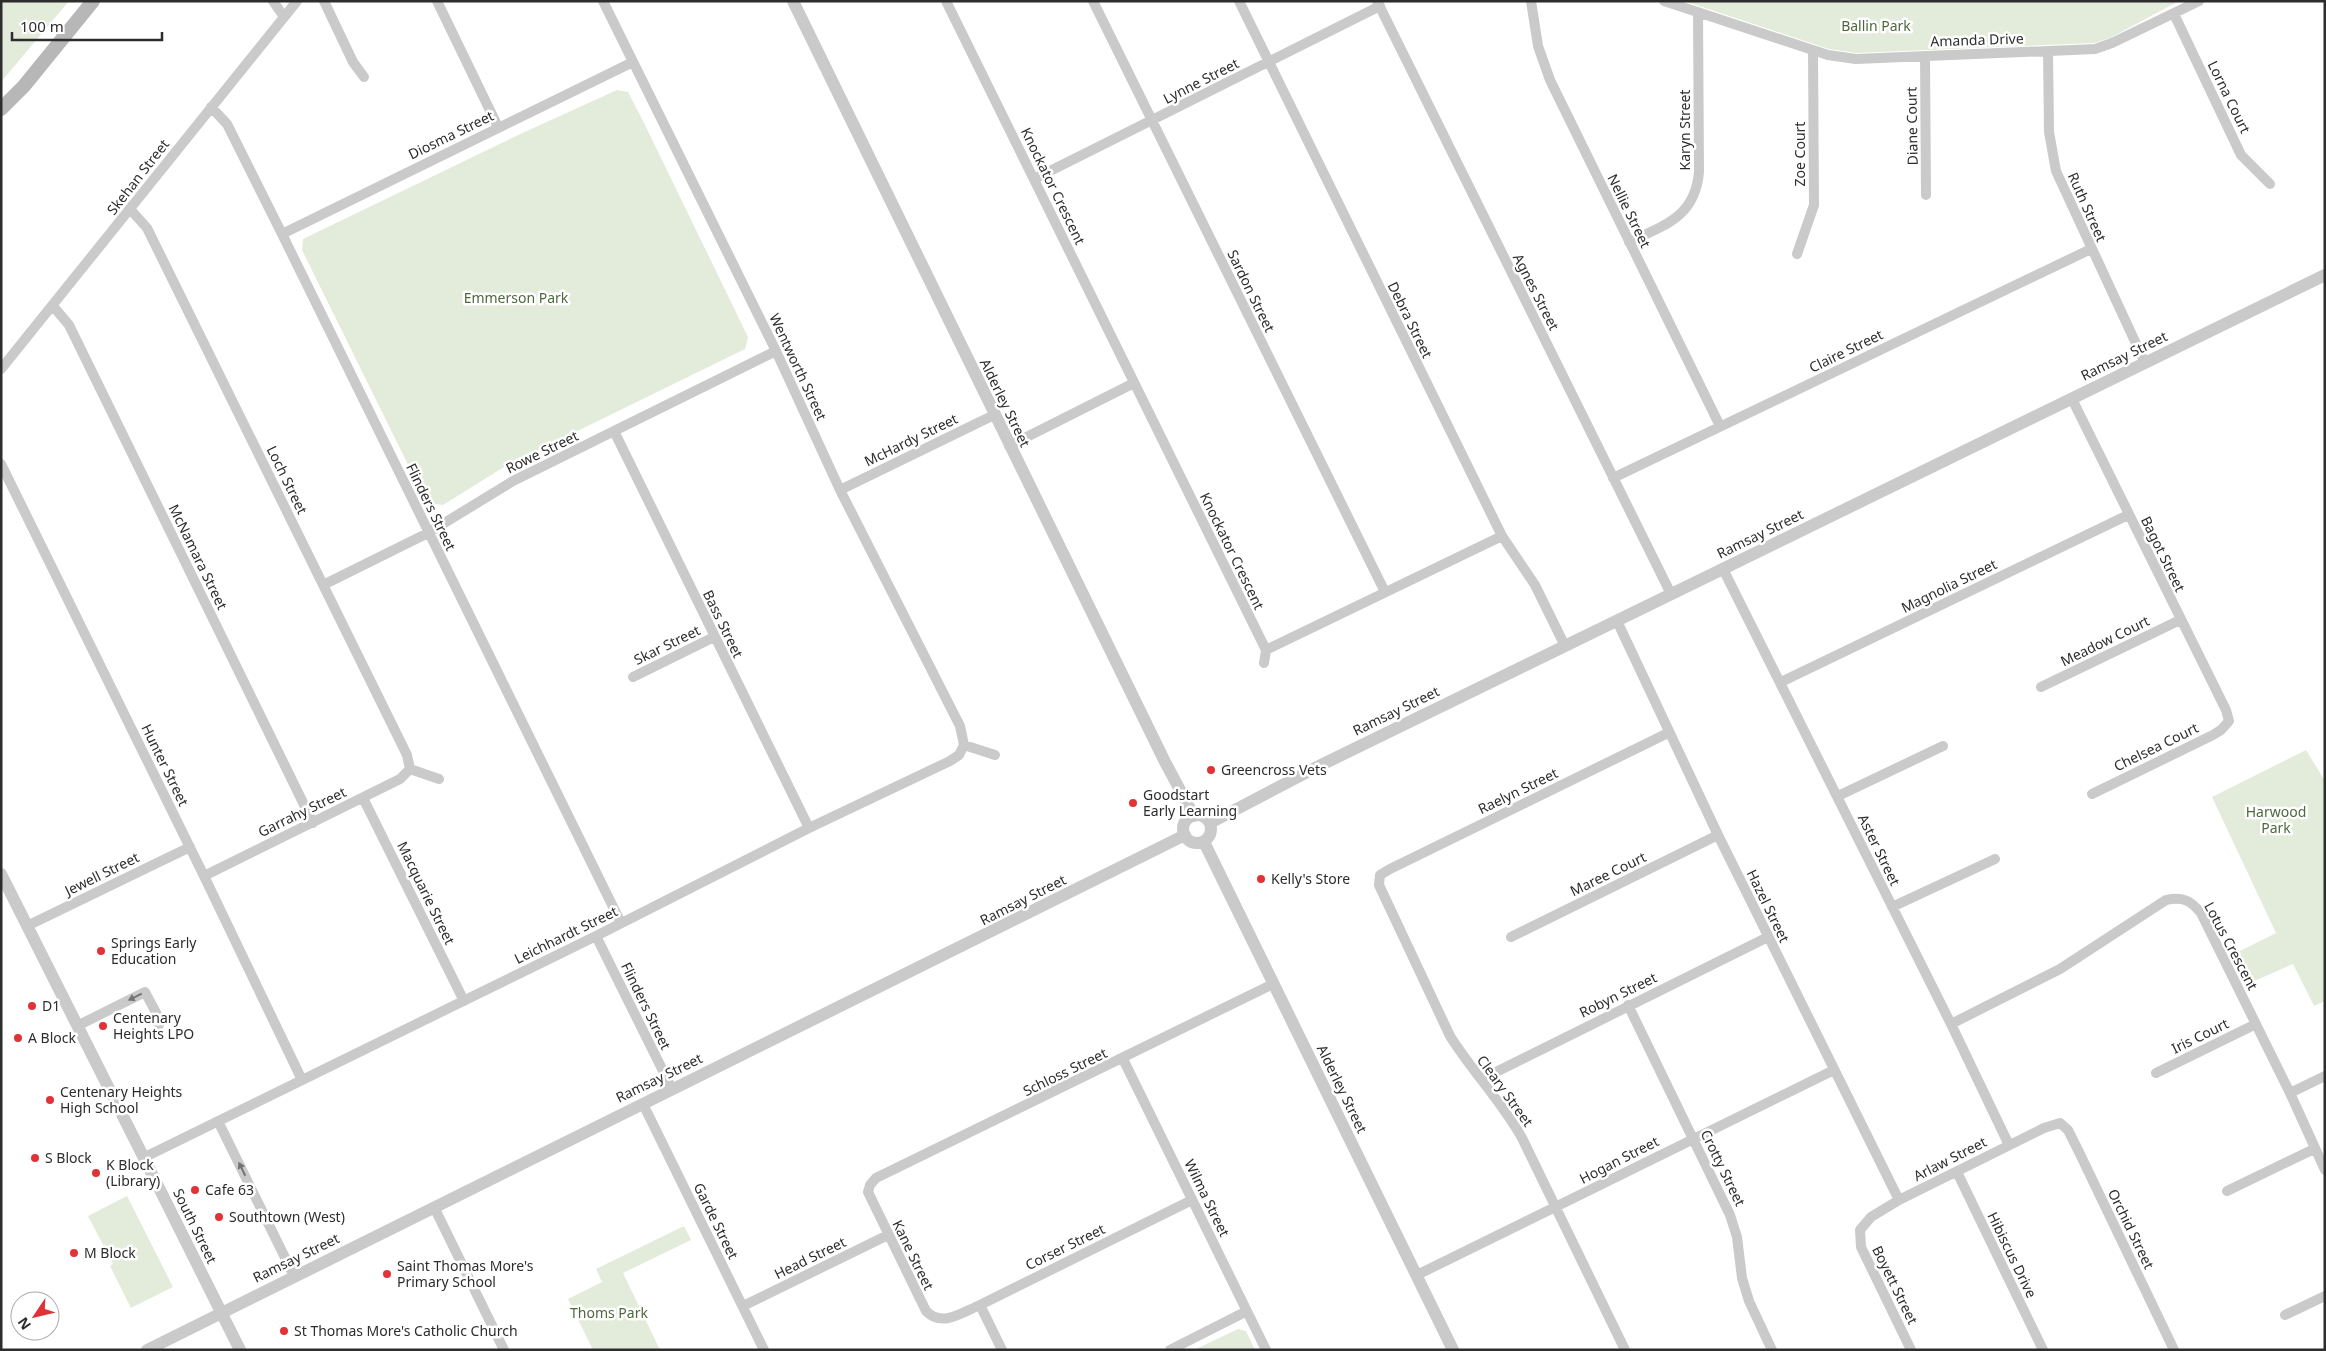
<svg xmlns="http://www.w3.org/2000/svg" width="2326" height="1351" font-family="'Noto Sans',sans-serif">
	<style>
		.green { fill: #e3ebdb }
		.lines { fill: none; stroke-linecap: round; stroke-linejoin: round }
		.minor { stroke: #cacaca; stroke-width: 10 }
		.tertiary { stroke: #cacaca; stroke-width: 12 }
		.secondary { stroke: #b7b7b7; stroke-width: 14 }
		.oneway { fill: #747474 }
		.poi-dot { fill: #e13238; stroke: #fff; stroke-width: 2 }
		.labels { text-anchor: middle; stroke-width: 5; stroke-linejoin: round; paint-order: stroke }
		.park-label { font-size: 14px; fill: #4e683c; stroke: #fff }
		.street-label { font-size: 14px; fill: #2d2d2d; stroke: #fff }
		.poi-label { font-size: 14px; fill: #2d2d2d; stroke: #fff; text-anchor: start }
	</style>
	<rect width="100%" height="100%" fill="#fff"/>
	<path class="green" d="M1,1H69L1,82Z
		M1684,1H2179L2110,38L2094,43L1856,53L1829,49Z
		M617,90L628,92L644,123L748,337L745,349L504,467L443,505L427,503L302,250L303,239L516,136Z
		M2306,750L2325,781V1001L2314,1006L2293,964L2252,982L2238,952L2276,933L2212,797Z
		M127,1196L173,1287L131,1308L110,1266L113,1264L88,1216Z
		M684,1226L691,1240L623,1273L660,1350H593L568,1299L602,1282L596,1269Z
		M1238,1329L1246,1331L1255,1350H1194Z"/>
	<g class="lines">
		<path class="minor" d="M273,1L284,17
			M324,1L353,62L364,77
			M437,1L498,127
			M603,1L776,351L840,490L960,726L964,745
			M946,1L1266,650L1502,536
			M1093,1L1385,592
			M1239,1L1502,536L1535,585L1565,646
			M1377,1L1671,594
			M1531,1L1538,46L1550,80L1720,426
			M1664,1L1828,55L1856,59L2095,49L2112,43L2199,1
			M2174,14L2241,155L2270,184
			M2048,51L2049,132L2056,171L2145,363
			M1925,56L1926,195
			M211,107L227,124L282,234L621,923
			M1034,179L1380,6
			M130,209L147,228L407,755L410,769
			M282,234L633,62
			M1629,242C1665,225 1695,217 1699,172L1698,12
			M1797,254L1814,205L1813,50
			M53,306L69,325L313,823
			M1,369L297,1
			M2072,399L2226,710L2229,721L2221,730L2213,735L2092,794
			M614,431L809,828
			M1009,446L1134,383
			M1,464L204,876L302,1080
			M1613,478L2091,249
			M840,490L994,415
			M1723,569L1951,1024L2009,1145
			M323,585L428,533L513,481L776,351
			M1617,621L1718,835L1899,1200
			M1264,663L1266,650
			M633,677L714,637
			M1781,682L2128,515
			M2041,687L2180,620
			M410,769L439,779
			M1838,796L1943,746
			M363,798L464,1001
			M204,876L400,779L410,769
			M1892,907L1995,859
			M27,926L190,847
			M596,936L672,1089
			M1511,937L1718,835
			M1628,1005L1730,1215L1737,1237L1742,1278L1749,1301L1772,1350
			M1951,1024L2060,969L2166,900C2183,896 2191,901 2201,913L2290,1093L2325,1170
			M77,1026L145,992L159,1018V1025
			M1123,1059L1266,1350
			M2156,1073L2256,1024
			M1482,1079L1768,937
			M2290,1093L2325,1076
			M643,1104L764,1350
			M218,1121L294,1276
			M145,1157L596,936L809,828L950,761L959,755L964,745L995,755
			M1957,1172L2043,1350
			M2227,1191L2314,1149
			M1192,1200L980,1305C963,1312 942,1328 926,1311L868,1192L870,1185L876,1178L1273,984
			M434,1207L504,1350
			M1417,1275L1834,1070
			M980,1305L1002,1350
			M743,1306L888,1235
			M2285,1315L2325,1296
			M1170,1350L1247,1311
			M1625,1350L1522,1138C1501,1101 1472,1071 1450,1036L1379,885L1380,875L1390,869L1668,733
			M1911,1350L1861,1247L1860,1230L1871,1217L1899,1200L2044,1128L2060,1123L2068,1130L2079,1152L2174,1350"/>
		<path class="tertiary" d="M793,1L1165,762L1194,816
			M1183 829a14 14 0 1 1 28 0a14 14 0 1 1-28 0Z
			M1210,823L1315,768L2325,275
			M1204,842L1453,1350
			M1,874C81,1033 161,1191 240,1350
			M147,1350L1185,835"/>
		<path class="secondary" d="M1,109L24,86L93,1"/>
	</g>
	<defs><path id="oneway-solid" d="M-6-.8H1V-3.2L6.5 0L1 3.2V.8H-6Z" transform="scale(1.25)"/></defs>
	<g class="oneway">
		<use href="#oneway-solid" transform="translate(135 997) rotate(154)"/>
		<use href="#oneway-solid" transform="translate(242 1169) rotate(-116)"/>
	</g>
	<g class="poi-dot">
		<circle cx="1211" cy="770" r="5"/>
		<circle cx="1133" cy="803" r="5"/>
		<circle cx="1261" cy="879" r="5"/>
		<circle cx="101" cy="951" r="5"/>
		<circle cx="32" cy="1006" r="5"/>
		<circle cx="103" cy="1026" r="5"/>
		<circle cx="18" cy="1038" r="5"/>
		<circle cx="50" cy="1100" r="5"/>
		<circle cx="35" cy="1158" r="5"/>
		<circle cx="96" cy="1173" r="5"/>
		<circle cx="195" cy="1190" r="5"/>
		<circle cx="219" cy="1217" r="5"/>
		<circle cx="74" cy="1253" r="5"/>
		<circle cx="387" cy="1274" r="5"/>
		<circle cx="284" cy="1331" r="5"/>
	</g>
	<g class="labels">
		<g class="park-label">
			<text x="1876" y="31">Ballin Park</text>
			<text x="516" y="303">Emmerson Park</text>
			<text x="2276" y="817">Harwood<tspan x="2276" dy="16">Park</tspan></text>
			<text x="609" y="1318">Thoms Park</text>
		</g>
		<g class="street-label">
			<text transform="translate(1977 40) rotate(-2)" y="5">Amanda Drive</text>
			<text transform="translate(1201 81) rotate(-27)" y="5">Lynne Street</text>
			<text transform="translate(2229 97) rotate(64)" y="5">Lorna Court</text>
			<text transform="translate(1912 126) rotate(-91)" y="5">Diane Court</text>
			<text transform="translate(1685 130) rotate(-90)" y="5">Karyn Street</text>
			<text transform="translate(451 135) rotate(-26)" y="5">Diosma Street</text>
			<text transform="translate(1800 154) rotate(-90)" y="5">Zoe Court</text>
			<text transform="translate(138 177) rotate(-52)" y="5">Skehan Street</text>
			<text transform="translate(1053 186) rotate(64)" y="5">Knockator Crescent</text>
			<text transform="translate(2087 207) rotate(66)" y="5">Ruth Street</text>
			<text transform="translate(1629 211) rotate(64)" y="5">Nellie Street</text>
			<text transform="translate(1251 291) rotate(64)" y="5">Sardon Street</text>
			<text transform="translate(1536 292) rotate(63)" y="5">Agnes Street</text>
			<text transform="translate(1410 320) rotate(64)" y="5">Debra Street</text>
			<text transform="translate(1846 351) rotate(-26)" y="5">Claire Street</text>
			<text transform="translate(2124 356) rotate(-26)" y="5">Ramsay Street</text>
			<text transform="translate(798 367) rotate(65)" y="5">Wentworth Street</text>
			<text transform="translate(1005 403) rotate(64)" y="5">Alderley Street</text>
			<text transform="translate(911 440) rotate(-26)" y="5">McHardy Street</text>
			<text transform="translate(542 452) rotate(-26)" y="5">Rowe Street</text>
			<text transform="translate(287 480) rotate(64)" y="5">Loch Street</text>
			<text transform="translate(431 507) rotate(64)" y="5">Flinders Street</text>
			<text transform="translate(1760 534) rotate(-26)" y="5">Ramsay Street</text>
			<text transform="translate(1232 551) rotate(64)" y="5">Knockator Crescent</text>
			<text transform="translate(2163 554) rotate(64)" y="5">Bagot Street</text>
			<text transform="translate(198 557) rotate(64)" y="5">McNamara Street</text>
			<text transform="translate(1949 586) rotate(-26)" y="5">Magnolia Street</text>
			<text transform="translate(723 624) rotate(64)" y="5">Bass Street</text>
			<text transform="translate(2105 641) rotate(-26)" y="5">Meadow Court</text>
			<text transform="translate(667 645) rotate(-26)" y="5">Skar Street</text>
			<text transform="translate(1396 711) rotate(-26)" y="5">Ramsay Street</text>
			<text transform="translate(2156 747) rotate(-26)" y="5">Chelsea Court</text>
			<text transform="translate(165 765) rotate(64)" y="5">Hunter Street</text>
			<text transform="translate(1518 791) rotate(-26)" y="5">Raelyn Street</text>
			<text transform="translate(302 812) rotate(-26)" y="5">Garrahy Street</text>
			<text transform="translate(1879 850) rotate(64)" y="5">Aster Street</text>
			<text transform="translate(102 874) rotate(-26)" y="5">Jewell Street</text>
			<text transform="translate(1608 874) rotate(-26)" y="5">Maree Court</text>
			<text transform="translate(426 893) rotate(64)" y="5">Macquarie Street</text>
			<text transform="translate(1023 900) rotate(-27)" y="5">Ramsay Street</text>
			<text transform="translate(1768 906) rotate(64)" y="5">Hazel Street</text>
			<text transform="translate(566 935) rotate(-26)" y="5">Leichhardt Street</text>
			<text transform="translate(2231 946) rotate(62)" y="5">Lotus Crescent</text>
			<text transform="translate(1618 995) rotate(-26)" y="5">Robyn Street</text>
			<text transform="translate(646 1006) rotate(64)" y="5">Flinders Street</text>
			<text transform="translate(2200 1036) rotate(-26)" y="5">Iris Court</text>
			<text transform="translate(1065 1072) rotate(-26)" y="5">Schloss Street</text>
			<text transform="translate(659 1078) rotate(-26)" y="5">Ramsay Street</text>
			<text transform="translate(1342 1089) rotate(64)" y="5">Alderley Street</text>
			<text transform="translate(1505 1091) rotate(54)" y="5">Cleary Street</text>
			<text transform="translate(1950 1159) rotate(-27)" y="5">Arlaw Street</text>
			<text transform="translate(1619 1160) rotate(-27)" y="5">Hogan Street</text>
			<text transform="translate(1723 1168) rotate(64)" y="5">Crotty Street</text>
			<text transform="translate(1207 1198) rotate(64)" y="5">Wilma Street</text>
			<text transform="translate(716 1221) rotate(64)" y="5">Garde Street</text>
			<text transform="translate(195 1226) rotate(64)" y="5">South Street</text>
			<text transform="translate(2131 1229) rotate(64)" y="5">Orchid Street</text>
			<text transform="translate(1065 1247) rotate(-26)" y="5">Corser Street</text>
			<text transform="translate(913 1255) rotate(64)" y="5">Kane Street</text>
			<text transform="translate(2012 1255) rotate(64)" y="5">Hibiscus Drive</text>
			<text transform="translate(296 1258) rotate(-26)" y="5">Ramsay Street</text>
			<text transform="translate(810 1258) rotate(-26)" y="5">Head Street</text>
			<text transform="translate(1895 1285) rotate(64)" y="5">Boyett Street</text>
		</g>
		<g class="poi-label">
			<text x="1221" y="775">Greencross Vets</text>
			<text x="1143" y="800">Goodstart<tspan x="1143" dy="16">Early Learning</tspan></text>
			<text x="1271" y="884">Kelly's Store</text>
			<text x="111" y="948">Springs Early<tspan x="111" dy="16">Education</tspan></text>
			<text x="42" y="1011">D1</text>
			<text x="113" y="1023">Centenary<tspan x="113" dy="16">Heights LPO</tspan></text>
			<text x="28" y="1043">A Block</text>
			<text x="60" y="1097">Centenary Heights<tspan x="60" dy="16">High School</tspan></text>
			<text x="45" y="1163">S Block</text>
			<text x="106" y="1170">K Block<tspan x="106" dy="16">(Library)</tspan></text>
			<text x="205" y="1195">Cafe 63</text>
			<text x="229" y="1222">Southtown (West)</text>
			<text x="84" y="1258">M Block</text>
			<text x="397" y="1271">Saint Thomas More's<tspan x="397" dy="16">Primary School</tspan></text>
			<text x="294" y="1336">St Thomas More's Catholic Church</text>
		</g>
	</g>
	<rect width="2326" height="1351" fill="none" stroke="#2d2d2d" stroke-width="5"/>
	<g transform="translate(35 1316) rotate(235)"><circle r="24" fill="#ffffff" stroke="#ababab"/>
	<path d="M0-4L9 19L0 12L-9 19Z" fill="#e13238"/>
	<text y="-8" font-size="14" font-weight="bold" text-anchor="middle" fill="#2d2d2d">N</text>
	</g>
	<path d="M12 32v8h150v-8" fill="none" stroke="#2d2d2d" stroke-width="2.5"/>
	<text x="20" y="32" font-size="15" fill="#2d2d2d" stroke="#ffffff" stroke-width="4" paint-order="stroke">100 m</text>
</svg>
